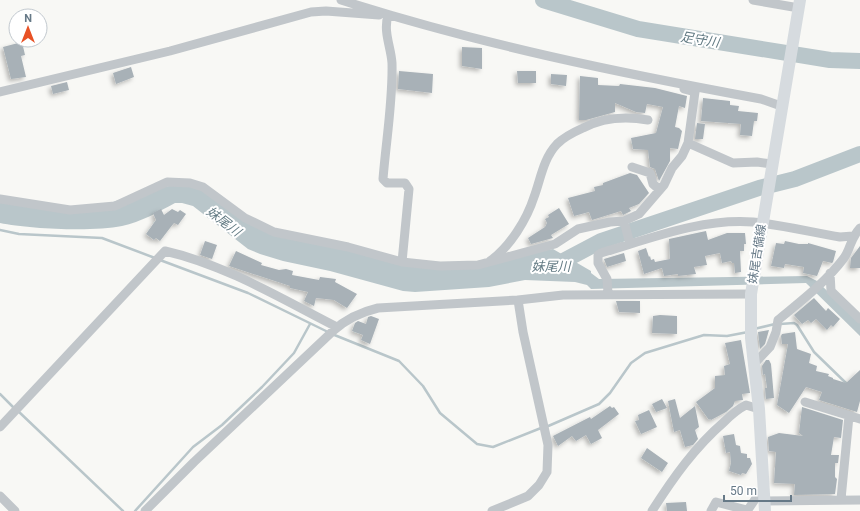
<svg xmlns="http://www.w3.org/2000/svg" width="860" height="511" font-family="Roboto,'Noto Sans JP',sans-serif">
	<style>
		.water { fill: #b9c6ca }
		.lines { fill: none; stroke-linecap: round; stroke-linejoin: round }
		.stream { stroke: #b9c6ca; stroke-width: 2.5 }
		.river { stroke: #b9c6ca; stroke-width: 16 }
		.building { fill: #a8b1b7; filter: url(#shadow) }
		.minor { stroke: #c1c6ca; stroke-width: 9 }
		.major { stroke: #d6dbdf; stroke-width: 12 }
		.labels { text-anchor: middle; stroke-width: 4; stroke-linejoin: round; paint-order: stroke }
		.street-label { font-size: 12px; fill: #667987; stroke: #fff }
		.water-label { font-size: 13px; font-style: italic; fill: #627a83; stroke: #fff }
	</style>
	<defs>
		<filter id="shadow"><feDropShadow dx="-2.5" dy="2.5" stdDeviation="2" flood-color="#0004"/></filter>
	</defs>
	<rect width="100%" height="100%" fill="#f8f8f5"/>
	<path class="water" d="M183,184L203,190L249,224L433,268L553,249L591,271V273L599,279L807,276L817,281L860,323V336L806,283L591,289L587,285L575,282L525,280L489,287L415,292L403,291L330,271L283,261L260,254L248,249L193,206L182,203H175C158,212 141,222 122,226C93,232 29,229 0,223V202L83,211L162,187Z"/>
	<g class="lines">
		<path class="stream" d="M0,230L19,234L102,238L155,258
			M160,260L248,293L328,332
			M780,324L794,323L797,325L814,352L848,385
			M754,329L775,324
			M332,334L399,361L423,386L440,413L477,444L493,447L541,428
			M0,394L14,408
			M18,411L123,511
			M546,427L599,404L610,393L631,363L645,353L704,335L727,336L748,332
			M135,511L193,447L222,425L262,387L294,353L310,324"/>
		<path class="river" d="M543,0L638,29L830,60L860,61
			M550,268L601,241L759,188L795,179L860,154"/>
	</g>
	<path class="building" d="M22,42L25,55L21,56L26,77L11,79L3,47Z
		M462,47L482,48V69L462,66Z
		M131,67L134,77L116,84L113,73Z
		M399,71L433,74L432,93L398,89Z
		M517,71H536V83H518Z
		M551,74L567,75L566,86L551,84Z
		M580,76L598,78V85L619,86L620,84L655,88L687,96L685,108L679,106L675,127L679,128L682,131L678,149L670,148V161L659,181L655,169L650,167L648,150L633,149L631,138L656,133L663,107L647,104L645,113L636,112L615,103V112L586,120H579Z
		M67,82L69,90L53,94L51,86Z
		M703,98L730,101V105L739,106L738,111L758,113L757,121H754L752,136L740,135L741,124L701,121Z
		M697,123L705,124L703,139H695Z
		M630,173L637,175L649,193L639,204L629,208L631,211L623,215L621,211L592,220L589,212L574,216L568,198L595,191L594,187L603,185V183Z
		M559,208L569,224L551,235L553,238L531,244L528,238L545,227L547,223L545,219L549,217L548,215Z
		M161,209L164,215L172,209L178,212L180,210L186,214L178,225L174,223L170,228L160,241L156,238L154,240L146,234L156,220L153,213Z
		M706,231L708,240L727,233H745L746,244H744V251H740L741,272L735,273L734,263H732L731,261L722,263L720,253L705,256L707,265L694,267L696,274L678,276V274L664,276L662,268L644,274L638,251L646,248L649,257L650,256L651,260L654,259L655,262L670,259L669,239Z
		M205,241L217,245L212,259L200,255Z
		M785,241L799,244H808V243L836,251L833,262L832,263L823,261L817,276L803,273L804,267L785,264L784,268L771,266L776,243L784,244Z
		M860,246V268H850L851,258Z
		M236,251L262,263L261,265L279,270L286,269L293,271L292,275L319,280L320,277L336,279L335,282L357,294L347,308L334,300L316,298L314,306L304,301L308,292L290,288V286L229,266Z
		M624,253L626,261L607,267L604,259Z
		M814,298L826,311L828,308L840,319L833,327L831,325L827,330L816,319L811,323L808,320L802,324L794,315Z
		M616,301H640V313L619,312Z
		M660,315L677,316V334L652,333L653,316Z
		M371,316L379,319L370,344L361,340L363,335L352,331L355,323L358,321L366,324L368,317Z
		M769,330L765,344L760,349L758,332Z
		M795,332L797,349L811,354L809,363L817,366L816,371L829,374L828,376L833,378V379L846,383L860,370V401L857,412L819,400L822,392L806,387L789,413L777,405L788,344H782L781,336L782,334Z
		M741,340L750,393L742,394L743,400L735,401L733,406L726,412L711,420L710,419L709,420L696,402L715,388V376L725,375L724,366L730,364L725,343Z
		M766,360H769L771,364L774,398L766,399L765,388H767L765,374L763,375L762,366Z
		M662,399L667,408L656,412L652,404Z
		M675,399L680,418L695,406L699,427L695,430L698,439L693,445L685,447L680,430L674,432L668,401Z
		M610,406L612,408L614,407L619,414L598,430L602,438L591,444L586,435L576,441L572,436L558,446L553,436L590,417L591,419Z
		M802,407L843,420L841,438L834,437L831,455H839L838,463H835V477L837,479L835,494L794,495L795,484L774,483L776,452L769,451L768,437L779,433L803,436L799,433Z
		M649,410L657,427L641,434L635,421L639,420L638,415Z
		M734,434L736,445L740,446L741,453L747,454V458H750L752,464L746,474L742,473L741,475L729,471L731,463L730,452L726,453L723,436Z
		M647,448L668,463L662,472L641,458Z
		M686,502L687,511H667L666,503Z"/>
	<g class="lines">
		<path class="minor" d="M341,0C478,44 620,73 761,99L781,106
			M753,0L799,8
			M388,15C383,32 391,47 392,63C393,101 386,141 383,179L387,183H405L409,189L402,262
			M684,89L695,92L688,143L733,163L757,162L772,164
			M0,92L170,51L311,12L326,11L379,15
			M632,167L650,173L653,184L660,190
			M0,199L70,210L115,206L167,182L190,183L203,187L245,218L274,232L348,247L402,262L440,266L478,265L555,244L578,229L610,222L624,221L639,214L664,185L672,168L682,156L688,143
			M624,221L630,244
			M490,261C510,247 527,219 534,197C541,178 543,159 557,144C564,137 574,132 583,128C604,117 625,116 648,120
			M830,273L831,291L860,319
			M608,293L607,279L598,263V255L601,253C649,239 701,218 753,222C782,225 811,232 840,237L853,236
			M754,364L770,347L776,332L778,320C801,301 826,282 844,258C851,248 850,239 860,228
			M805,402L860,419
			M0,427L165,251C226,265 282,299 337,327
			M0,496L15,511
			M841,499L849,416
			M764,501L860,500
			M145,511L194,462L333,331C347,318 361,312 378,308L518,300L563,295L751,294
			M492,511L528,496L539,485L547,472L548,445L523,332L518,300
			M652,511C673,478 695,447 724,422C731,415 738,409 746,405L759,409
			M711,511L716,502L747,510
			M747,511L756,498L764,489"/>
		<path class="major" d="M765,511L759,409L751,338V294L800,0"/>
	</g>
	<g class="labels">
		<g class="street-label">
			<text transform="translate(757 254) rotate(-81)" y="4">妹尾吉備線</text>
		</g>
		<g class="water-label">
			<text transform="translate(700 39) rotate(9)" y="5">足守川</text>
			<text transform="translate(224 221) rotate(37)" y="5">妹尾川</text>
			<text x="551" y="271">妹尾川</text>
		</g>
	</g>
	<g transform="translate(28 28)"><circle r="19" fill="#ffffff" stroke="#c2c9cf"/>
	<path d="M0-3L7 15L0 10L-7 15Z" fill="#e85125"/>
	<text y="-6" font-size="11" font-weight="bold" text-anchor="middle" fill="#667987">N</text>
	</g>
	<path d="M724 495v6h67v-6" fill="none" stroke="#667987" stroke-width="2"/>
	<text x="730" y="495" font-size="12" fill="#667987" stroke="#ffffff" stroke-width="3" paint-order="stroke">50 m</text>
</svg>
